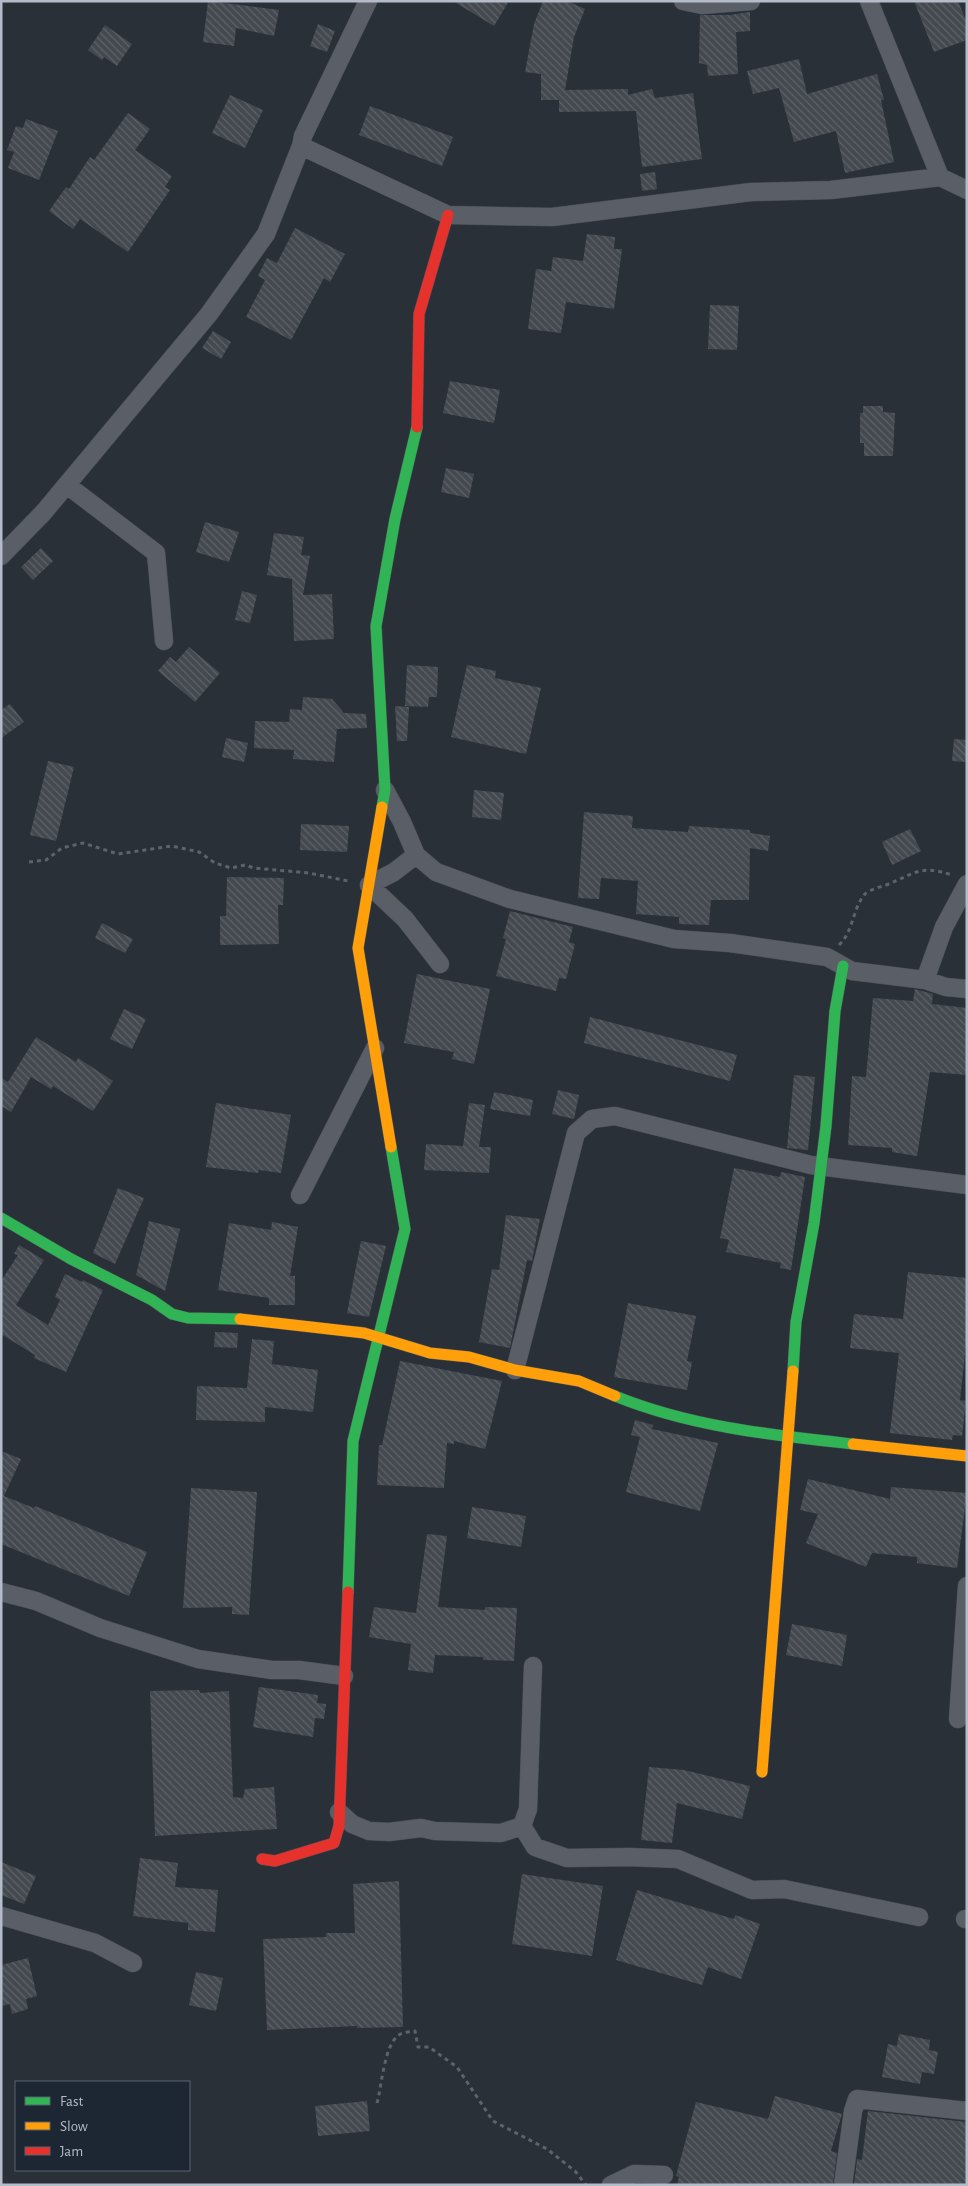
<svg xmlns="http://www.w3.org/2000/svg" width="968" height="2186" font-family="'Alegreya Sans',sans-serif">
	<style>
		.building { fill: url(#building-back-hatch) }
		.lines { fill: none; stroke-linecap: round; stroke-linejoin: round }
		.street-casing { stroke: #484c53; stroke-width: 19 }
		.fast-casing { stroke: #484c53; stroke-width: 12 }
		.slow-casing { stroke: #484c53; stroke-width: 12 }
		.jam-casing { stroke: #484c53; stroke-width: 12 }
		.path { stroke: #5d636a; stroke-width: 3; stroke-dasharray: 4 4; stroke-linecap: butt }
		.street { stroke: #5a5e66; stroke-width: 18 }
		.fast { stroke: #30b455; stroke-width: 11 }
		.slow { stroke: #ff9f0a; stroke-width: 11 }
		.jam { stroke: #e5322d; stroke-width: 11 }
	</style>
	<defs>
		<pattern id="building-back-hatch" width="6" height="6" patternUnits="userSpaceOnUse" patternTransform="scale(1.25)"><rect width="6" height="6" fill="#444950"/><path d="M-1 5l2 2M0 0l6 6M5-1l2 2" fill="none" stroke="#5d6168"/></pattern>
	</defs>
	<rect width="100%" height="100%" fill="#2a3038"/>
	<path class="building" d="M208,1L279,10L274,36L236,28L234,46L203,42Z
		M453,1H509L494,26Z
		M543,1H567L585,9L574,37L565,90L628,89V95L652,89L655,98L693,93L702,159L642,167L636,111L559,112V100H541V74L525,72L534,24Z
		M914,1H958L967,23V40L934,52Z
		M750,12V31L736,32L738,74L708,76L707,65L699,63L700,15H730Z
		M318,24L335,31L327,52L310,46Z
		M105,25L132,44L117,66L104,57L102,60L88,50Z
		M799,59L807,94L877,74L884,100H881L894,162L845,173L836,131L794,142L779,88L753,94L747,71Z
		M230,95L263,110L245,148L212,133Z
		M370,106L453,137L442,166L359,135Z
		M128,113L150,129L135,150L172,176L165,187L170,190L128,252L80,219L73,229L49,211L66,187L69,189L90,157L94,160Z
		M26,119L58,131L39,180L8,168L14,152L7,150L16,126L23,128Z
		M655,172L657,189L642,191L640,174Z
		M295,228L345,254L330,282L324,278L291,340L246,317L265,280L258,276L267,258L277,263Z
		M587,234L615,237L614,249H622L614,309L566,302L561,333L528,329L536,269L551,271L553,257L583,261Z
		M710,305L739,306L737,350L708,349Z
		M213,331L231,342L221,359L202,348Z
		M450,381L500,390L494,423L443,413Z
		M863,406H883V412L895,413L893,456H864V443H860V413H863Z
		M446,468L474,474L469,498L441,492Z
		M205,522L239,532L229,562L196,552Z
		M274,533L304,537L301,555L310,556L303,595L332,594L334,639L294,641L292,579L267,575Z
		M41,548L53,561L33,580L21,567Z
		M242,591L257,595L250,623L235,620Z
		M189,647L220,673L195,702L158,671L170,657L176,662Z
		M407,665L438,667L437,697H429L428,707L405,706Z
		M467,665L496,671L495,678L541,688L526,754L451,737Z
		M303,697L332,699L344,713L366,714L367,728L337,729L334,762L293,759L294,750L254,748L255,721L289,722L290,709L302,710Z
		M10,704L24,722L1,738V710Z
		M395,706L409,707L407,741H397Z
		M226,738L248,743L244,762L222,757Z
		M954,739L967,740V762L952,761Z
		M48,761L74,767L56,841L30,835Z
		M474,790L504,793L501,820L472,817Z
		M584,812L633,816L632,828L688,832L689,826L750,830V833L770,836L768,851L750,848L749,900H711L709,925L679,924V917L636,914L638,881L601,878L599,899L578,898Z
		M301,824L349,826L347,852L300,850Z
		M910,829L921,851L892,865L882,842Z
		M227,877L284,878L283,905H278L279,944L220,945V916H226Z
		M510,911L573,927L569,942L575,944L566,979L559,978L556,991L496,976L506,939L503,938Z
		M102,923L133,939L125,953L95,938Z
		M417,974L490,989L474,1064L452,1059L454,1052L404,1043Z
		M915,989L933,994L932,1004L967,1008V1075L930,1072L917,1156L892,1152V1148L848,1145L852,1076L866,1077L873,998L913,1001Z
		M124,1009L146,1019L132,1049L110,1039Z
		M590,1017L737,1055L730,1081L584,1043Z
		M36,1037L76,1062L78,1058L113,1081L93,1111L53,1086L51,1089L31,1077L11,1112L1,1106V1078L8,1082Z
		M794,1075L815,1077L808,1150L787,1148Z
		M558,1090L579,1095L574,1119L552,1114Z
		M494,1092L533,1100L530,1116L490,1109Z
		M216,1103L291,1115L281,1173L259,1170L258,1173L206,1167Z
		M469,1103L485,1105L479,1147H491L489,1173L424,1170L426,1144L463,1146Z
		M734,1168L780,1177L781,1172L805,1177L791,1270L780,1268L781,1263L726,1252L729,1240L720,1238Z
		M118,1188L144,1198L115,1264L93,1253Z
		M506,1215L540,1219L532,1261L527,1260L510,1348L479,1342L492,1269L499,1270Z
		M149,1221L180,1229L165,1291L136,1275Z
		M272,1222L298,1227L290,1276H295V1305H269V1298L218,1290L229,1223L271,1230Z
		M361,1241L386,1246L369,1317L347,1313Z
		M19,1245L44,1260L16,1305L48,1325L60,1300L55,1297L65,1274L82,1282L83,1280L103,1290L66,1372L34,1358L35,1355L1,1334V1281L18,1255L14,1254Z
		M908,1272L967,1278V1336L960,1400L966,1401L962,1436L953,1435L952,1440L890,1433L899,1353L850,1348L854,1314L903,1319Z
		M628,1303L696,1316L687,1361L692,1362L687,1390L614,1377Z
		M215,1332L238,1333L237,1348L214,1347Z
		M252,1339L274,1341L272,1364L318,1370L313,1412L265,1407V1422L196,1420L197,1386L247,1388Z
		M400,1361L502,1381L485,1449L454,1441V1444L447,1443L444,1488L377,1485L379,1445H382Z
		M635,1420L653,1425L652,1429L718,1443L700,1511L626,1492L640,1437L631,1435Z
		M1,1451L21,1459L4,1496L34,1508L35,1506L147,1552L129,1596L1,1544Z
		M808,1479L890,1499L891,1487L967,1493L957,1568L917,1563V1557L872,1553L866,1567L806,1543L818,1514L800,1510Z
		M191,1488L257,1492L249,1615L232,1614V1607L183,1608Z
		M472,1507L526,1516L521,1547L467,1538Z
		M427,1534L447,1536L438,1607L485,1610V1607L517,1608L514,1661L483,1660V1657L435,1655L433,1673L408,1670L411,1644L369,1637L374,1607L416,1613Z
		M792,1624L847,1635L842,1666L786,1655Z
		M259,1687L318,1695L317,1703L326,1704L324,1719L315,1718L313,1737L253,1727Z
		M199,1690L200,1693L229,1691L233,1797L243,1798L245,1789L274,1787L277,1829L155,1836L150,1691Z
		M649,1767L684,1770L750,1786L742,1819L677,1803L672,1843L641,1840Z
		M140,1858L178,1863L175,1887L218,1890L215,1932L188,1930V1923L133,1916Z
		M1,1862L36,1876L24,1904L1,1895Z
		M522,1874L603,1886L592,1956L512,1944Z
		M399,1881L403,2027L357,2028V2026L267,2030L263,1939L326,1937V1933H355L353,1884Z
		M637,1890L734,1919L735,1915L760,1924L741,1979L708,1967L702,1985L616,1960Z
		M28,1958L37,1996L26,1999L28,2009L12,2014L10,2004L1,2006V1965Z
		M196,1972L223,1978L216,2011L189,2005Z
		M899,2034L930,2040L929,2050L938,2052L934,2074L922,2072L920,2084L882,2077L888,2044L897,2046Z
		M775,2096L842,2114L831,2151L837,2153L833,2185H677L679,2177L676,2176L696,2102L768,2119Z
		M367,2101L370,2131L318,2136L315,2106Z
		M868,2111L967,2122V2185H854L857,2159L862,2160Z"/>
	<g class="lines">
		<g class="street-casing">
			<path id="street" d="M683,1L702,5L751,1
				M869,1L940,177
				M301,146L448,215L552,217L751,192L831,190L940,177L967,190
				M67,485L156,553L164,641
				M1,556L43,513L209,314L266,234L301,146L303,136L368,1
				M385,790L402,822L416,855L394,872L369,885L405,919L440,964
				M416,855L436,872L510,899L674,939L730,943L827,957L852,971L925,980L946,987L967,989
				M925,980L944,927L967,884
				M300,1195L375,1048
				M515,1370L576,1133L592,1119L615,1116L811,1165L967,1185
				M1,1592L36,1601L100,1628L198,1659L272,1670H299L344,1676
				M958,1719L967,1586
				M339,1812L352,1824L369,1831L389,1832L421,1828L435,1831L501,1833L522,1826L528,1809L533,1666
				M522,1826L535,1847L567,1858L629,1857L678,1859L752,1890L784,1889L919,1917
				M1,1916L95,1943L133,1963
				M965,1919H967
				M611,2185L634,2174L664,2175
				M843,2185L853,2111L857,2099L967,2111"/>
		</g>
		<g class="fast-casing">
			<path id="fast" d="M382,807L385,790L376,626L395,519L417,427
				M1,1218L71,1259L152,1300L172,1314L188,1318L240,1319
				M793,1371L796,1322L814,1223L826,1126L835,1011L843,966
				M615,1396C691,1427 772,1435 853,1444
				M348,1592L353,1441L405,1229L391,1147"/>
		</g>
		<g class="slow-casing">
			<path id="slow" d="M382,807L358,948L391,1147
				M240,1319L364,1333L430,1353L469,1357L515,1370L579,1381L615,1396
				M853,1444L967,1456
				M762,1772L793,1371"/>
		</g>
		<g class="jam-casing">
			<path id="jam" d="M417,427L419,314L448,215
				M262,1859L275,1861L334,1843L339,1826L348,1592"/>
		</g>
		<path class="path" d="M29,862L46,860L62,848L83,843L118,854L172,846L199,852L215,863L231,868L245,865L254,868L309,873L348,881
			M839,945C854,931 852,909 865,894C869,890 880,887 886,885C915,874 919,864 952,875
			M377,2103C382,2085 384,2045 399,2035C403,2032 410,2032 415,2031L418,2047H429L457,2067L493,2121L547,2149L575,2171L586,2185"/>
		<use href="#street" class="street"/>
		<use href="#fast" class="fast"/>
		<use href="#slow" class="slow"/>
		<use href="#jam" class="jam"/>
	</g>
	<rect width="968" height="2186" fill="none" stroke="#b4bcc9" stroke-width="5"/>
	<rect x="15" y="2081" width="175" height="90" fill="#1d2633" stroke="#59626f"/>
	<rect x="25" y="2097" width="25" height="8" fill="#30b455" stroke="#59626f"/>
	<text x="60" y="2106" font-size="15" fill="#b4bcc9">Fast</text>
	<rect x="25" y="2122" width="25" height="8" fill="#ff9f0a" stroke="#59626f"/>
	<text x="60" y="2131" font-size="15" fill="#b4bcc9">Slow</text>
	<rect x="25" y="2147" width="25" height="8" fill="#e5322d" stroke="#59626f"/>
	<text x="60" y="2156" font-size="15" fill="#b4bcc9">Jam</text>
</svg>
